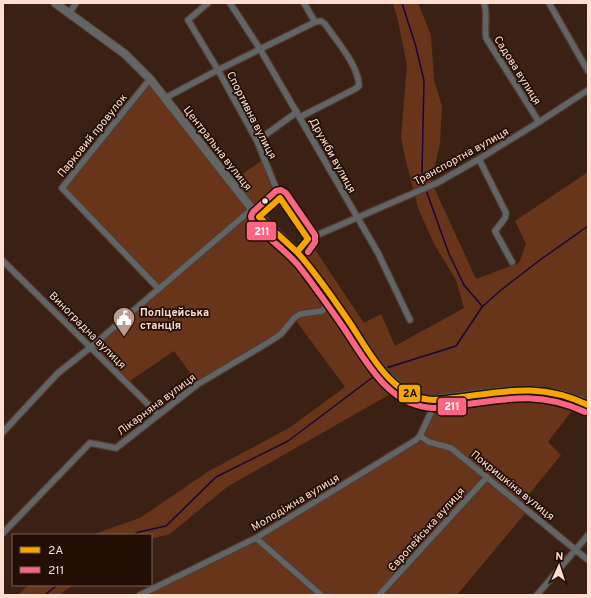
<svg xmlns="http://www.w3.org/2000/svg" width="591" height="598" font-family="Overpass,sans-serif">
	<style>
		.green { fill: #68351a }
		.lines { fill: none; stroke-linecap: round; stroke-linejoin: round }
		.stream { stroke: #19043d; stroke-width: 1.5 }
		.street-casing { stroke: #523c31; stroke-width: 8 }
		.secondary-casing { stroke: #523c31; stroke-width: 10 }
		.street { stroke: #616566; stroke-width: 5.5 }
		.secondary { stroke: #646665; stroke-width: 8 }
		.bus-1-casing { stroke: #220e05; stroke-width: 9 }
		.bus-2-casing { stroke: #220e05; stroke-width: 9 }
		.bus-1 { stroke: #f7a600; stroke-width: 6 }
		.bus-2 { stroke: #fa6682; stroke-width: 6 }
		.bus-dot { fill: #fdded0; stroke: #220e05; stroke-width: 1.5 }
		.labels { text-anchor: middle; stroke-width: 3.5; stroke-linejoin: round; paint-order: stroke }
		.street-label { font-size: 11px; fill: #fdded0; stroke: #220e05 }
		.poi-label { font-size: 11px; font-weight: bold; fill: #fdded0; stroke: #220e05; text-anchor: start }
		.line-badge { stroke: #220e05; stroke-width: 1.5 }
		.badge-label { font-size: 11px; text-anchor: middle; font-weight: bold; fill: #fff }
		.pale-badge-label { font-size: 11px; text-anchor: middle; font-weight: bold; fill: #111 }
	</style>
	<rect width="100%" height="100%" fill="#3a2113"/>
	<path class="green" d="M393,3H418L431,35L434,80L442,106L440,144L431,181L476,279L519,263L526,244L515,221L588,172V402L580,400L548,442L561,455L521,504L528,510L457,595H140L256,538L416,440L437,399L401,388L227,487L170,534L151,539V535H91L140,518L209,471L289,428L345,387L294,318L281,334L198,384L174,351L127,383L91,347L158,289L62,188L150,79L231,182L264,159L280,198L259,217L297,252L308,239L364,323L381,314L395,346L464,308L456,280L434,244L418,208L405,157L401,137L407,65L398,21Z
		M28,585H73L59,595H18Z"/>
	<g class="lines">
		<path class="stream" d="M402,3L416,47L424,81L422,171L424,184
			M426,190L449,254L464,285L482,306
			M386,368L456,346L482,307L501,290L540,260L588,226
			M134,535L139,532L166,526L216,477L288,441L381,371
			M45,595L57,585"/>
		<g class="street-casing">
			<path id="street" d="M208,3L188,20L218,70L257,141L280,198L308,239
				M230,3L260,49L378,253L410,320
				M304,3L315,22
				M484,3C488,15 484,25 486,38L539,122
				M549,3L588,71
				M69,14L76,3
				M150,79L62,188L159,289
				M165,98L218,70L315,22L321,21L325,24C336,40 359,66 359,86L355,89L300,117
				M257,141L297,112
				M479,159L506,213L505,218L495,231L512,262
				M259,217L280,198
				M297,252L308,239L437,183L479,159L539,122L588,90
				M3,261L158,414
				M3,432L58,373L91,347L252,209
				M420,436L429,442L451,448L588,560
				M3,533L90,443L116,448L198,384L269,342L281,334L294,318L300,314L322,311L333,300
				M256,538L321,595
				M140,595L256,538L416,440L420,436L437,399
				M379,595L487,477
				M537,595L588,535"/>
		</g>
		<g class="secondary-casing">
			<path id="secondary" d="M55,3L125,54L150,79L252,209L297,252L333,300L376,361L388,376L402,388L414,396L424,399H437L501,391L536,390L561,394L580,400L588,405"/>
		</g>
		<use href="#street" class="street"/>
		<use href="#secondary" class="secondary"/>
		<g class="bus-1-casing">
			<path id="bus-1" d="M280,198L308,239L297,252L259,217Z
				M297,252C316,273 332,297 348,320C369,351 391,399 434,400C491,396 532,378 588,405"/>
		</g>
		<g class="bus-2-casing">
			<path id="bus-2" d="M308,252L315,242V235L286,193L281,190L276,191L253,212L251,216L252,221C266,237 284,249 298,265C313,284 327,304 341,324C364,357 387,407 434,408C490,404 530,386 585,412"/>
		</g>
		<use href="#bus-1" class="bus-1"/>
		<use href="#bus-2" class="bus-2"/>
	</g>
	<defs>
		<g id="civic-pin" transform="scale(1.15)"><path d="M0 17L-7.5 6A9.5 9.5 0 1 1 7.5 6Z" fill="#b99c8e" stroke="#220e05"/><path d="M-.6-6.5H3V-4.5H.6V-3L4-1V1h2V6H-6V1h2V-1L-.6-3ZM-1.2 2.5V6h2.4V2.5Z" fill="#fff"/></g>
	</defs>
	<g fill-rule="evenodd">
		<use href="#civic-pin" x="124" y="318"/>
	</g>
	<circle class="bus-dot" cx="265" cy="201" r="3.5"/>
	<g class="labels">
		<g class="street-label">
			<text transform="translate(518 70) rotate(58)" y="4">Садова вулиця</text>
			<text transform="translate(252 115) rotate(63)" y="4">Спортивна вулиця</text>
			<text transform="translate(92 135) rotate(-51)" y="4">Парковий провулок</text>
			<text transform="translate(218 148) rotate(52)" y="4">Центральна вулиця</text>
			<text transform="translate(333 155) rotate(61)" y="4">Дружби вулиця</text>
			<text transform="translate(461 156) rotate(-29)" y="4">Транспортна вулиця</text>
			<text transform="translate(88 330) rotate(45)" y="4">Виноградна вулиця</text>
			<text transform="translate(156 404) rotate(-37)" y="4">Лікарняна вулиця</text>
			<text transform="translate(513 485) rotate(39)" y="4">Покришкіна вулиця</text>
			<text transform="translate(295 502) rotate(-31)" y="4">Молодіжна вулиця</text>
			<text transform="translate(426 529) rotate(-48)" y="4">Європейська вулиця</text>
		</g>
		<g class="poi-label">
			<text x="140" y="316">Поліцейська<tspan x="140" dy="13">станція</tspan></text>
		</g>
	</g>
	<g class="line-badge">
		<rect x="246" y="221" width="31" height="20" rx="4" fill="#fa6682"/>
		<rect x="398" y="384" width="23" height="19" rx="4" fill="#f7a600"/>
		<rect x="437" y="397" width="30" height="19" rx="4" fill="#fa6682"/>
	</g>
	<g class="badge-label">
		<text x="262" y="235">211</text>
		<text x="452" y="410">211</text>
	</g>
	<g class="pale-badge-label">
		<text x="410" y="397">2А</text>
	</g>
	<rect width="591" height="598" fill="none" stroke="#fdded0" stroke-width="8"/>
	<rect x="12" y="534" width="140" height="52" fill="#220e05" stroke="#7a6156"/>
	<rect x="20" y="547" width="20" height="6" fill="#f7a600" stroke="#7a6156"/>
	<text x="48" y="554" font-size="12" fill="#fdded0">2А</text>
	<rect x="20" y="567" width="20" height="6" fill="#fa6682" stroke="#7a6156"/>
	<text x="48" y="574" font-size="12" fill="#fdded0">211</text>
	<g transform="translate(559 566) rotate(3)" stroke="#220e05" stroke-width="3" paint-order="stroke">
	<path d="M0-3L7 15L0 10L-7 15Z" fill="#fdded0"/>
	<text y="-6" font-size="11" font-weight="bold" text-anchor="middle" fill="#fdded0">N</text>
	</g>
</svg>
